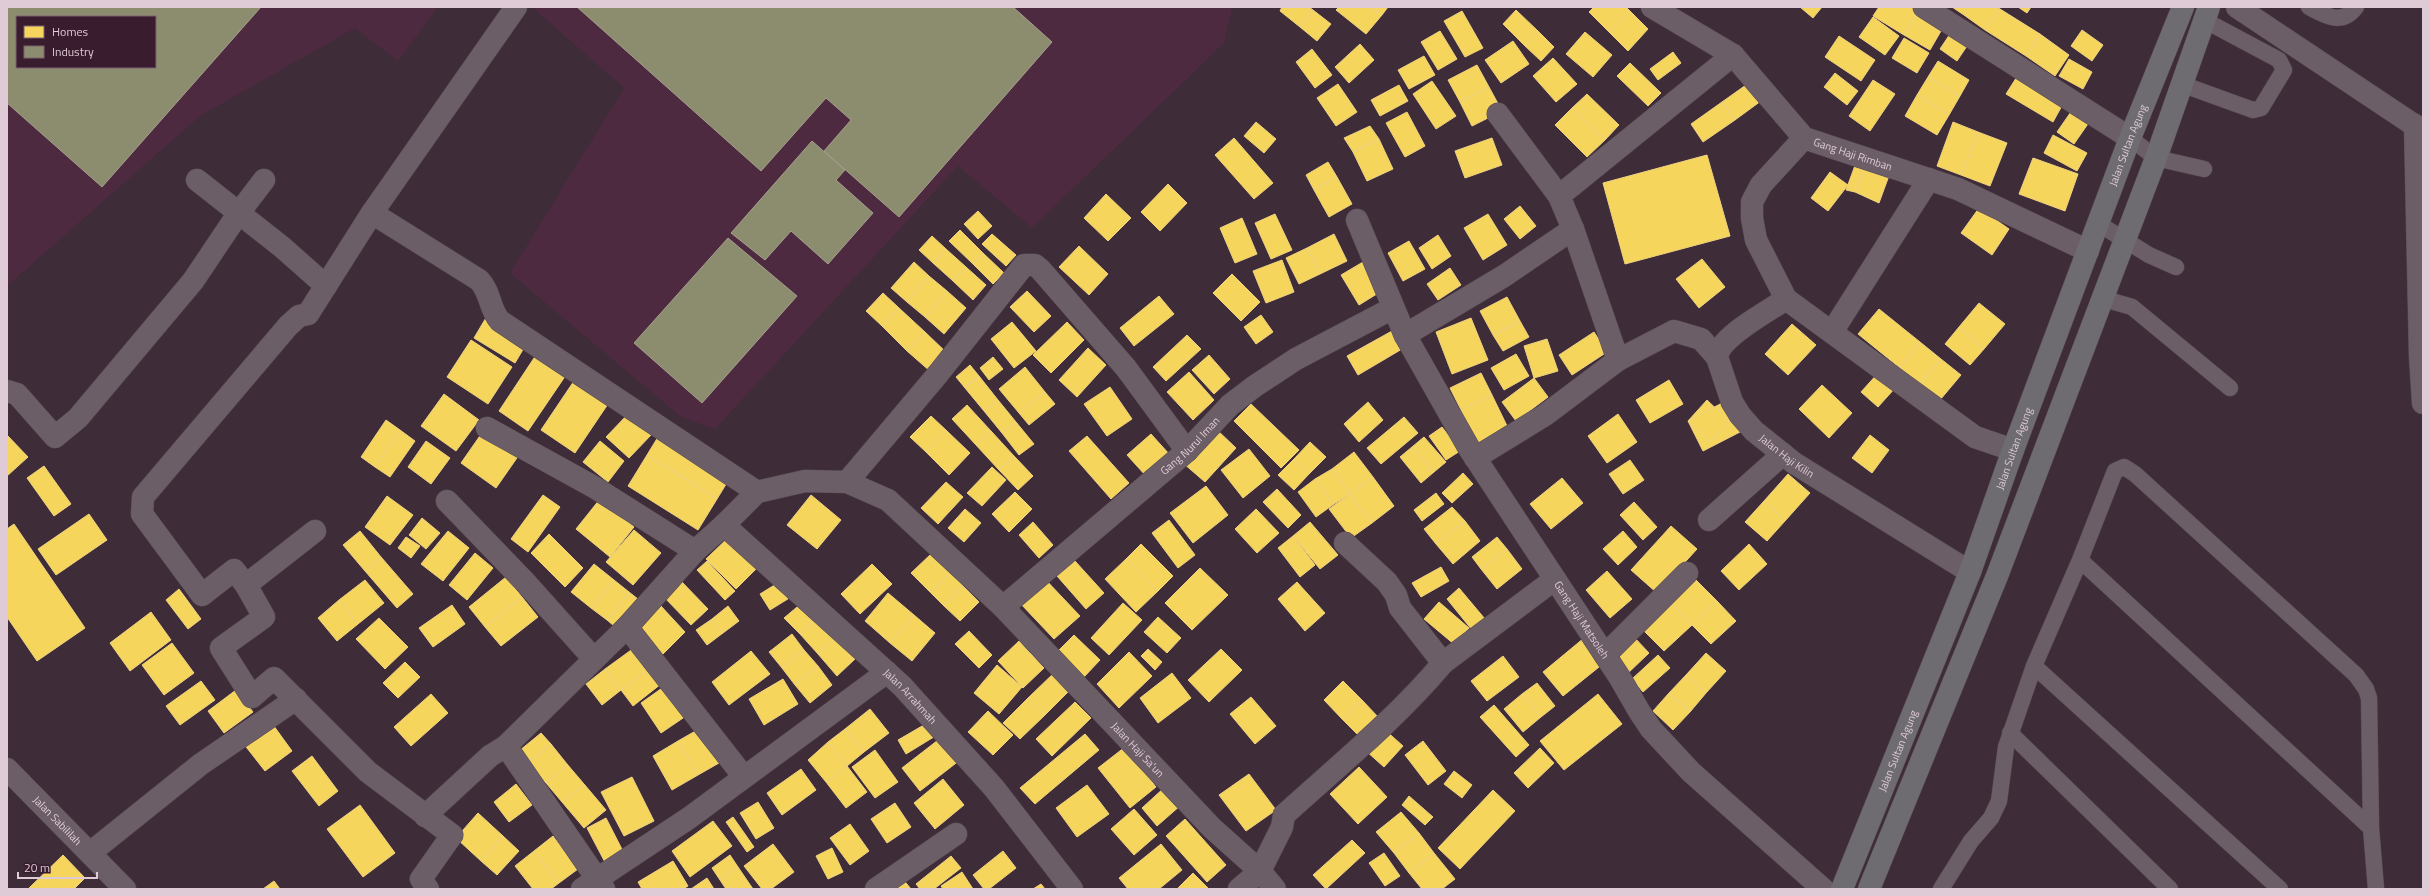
<svg xmlns="http://www.w3.org/2000/svg" width="2430" height="896" font-family="'Titillium Web',sans-serif">
	<style>
		.built { fill: #4d2a40; fill-rule: evenodd }
		.homes { fill: #f6d55c; stroke: #efd281 }
		.industry { fill: #8c8c6e; stroke: #a59f8d; fill-rule: evenodd }
		.lines { fill: none; stroke-linecap: round; stroke-linejoin: round }
		.service-casing { stroke: #584a53; stroke-width: 17 }
		.minor-casing { stroke: #584a53; stroke-width: 23 }
		.trunk-casing { stroke: #584a53; stroke-width: 23 }
		.service { stroke: #6c5e67; stroke-width: 16 }
		.minor { stroke: #6c5e67; stroke-width: 22 }
		.trunk { stroke: #6e6c70; stroke-width: 22 }
		.labels { text-anchor: middle; stroke-width: 4; stroke-linejoin: round; paint-order: stroke }
		.street-label { font-size: 11px; fill: #dfcbd6; stroke: #3a1c2f }
	</style>
	<rect width="100%" height="100%" fill="#3e2d38"/>
	<path class="built" d="M7,7H438L398,61L355,28L200,116L7,286ZM17,17H155V67H17Z
		M532,7H1232L1224,43L1032,228L958,166L715,429L681,417L510,273L624,88Z"/>
	<path class="homes" d="M1282,7H1309L1313,10L1300,27L1280,11Z
		M1339,7H1372L1382,15L1366,34L1336,10Z
		M1372,7H1388L1382,15Z
		M1594,7H1626L1630,11L1609,32L1589,12Z
		M1800,7H1822L1813,18Z
		M1879,7H1917L1920,9L1904,35L1873,16Z
		M1952,7H1969L1964,15Z
		M1969,7H1997L2000,9L1985,30L1964,15Z
		M2018,7H2031L2027,13Z
		M1920,9L1945,24L1930,50L1904,35Z
		M2000,9L2040,34L2026,56L1985,30Z
		M1313,10L1331,24L1317,41L1300,27Z
		M1516,10L1539,32L1525,46L1503,24Z
		M1462,11L1483,48L1465,57L1444,21Z
		M1630,11L1648,29L1628,51L1609,32Z
		M1873,17L1899,36L1885,55L1859,37Z
		M1954,28L1971,40L1957,61L1940,49Z
		M2082,30L2103,45L2092,61L2071,46Z
		M1440,31L1457,59L1438,70L1421,42Z
		M1539,32L1554,47L1541,61L1525,46Z
		M1585,32L1612,55L1593,77L1566,54Z
		M2040,34L2069,55L2055,76L2026,56Z
		M1839,36L1875,60L1861,81L1825,57Z
		M1904,38L1929,53L1917,73L1892,58Z
		M1513,41L1529,64L1501,83L1485,60Z
		M1360,44L1374,60L1349,83L1335,67Z
		M1312,49L1332,75L1315,88L1296,62Z
		M1673,52L1681,63L1658,80L1650,69Z
		M1424,56L1435,75L1409,89L1398,70Z
		M1553,58L1577,84L1556,102L1533,76Z
		M2069,59L2092,72L2083,89L2059,76Z
		M1938,61L1969,80L1960,96L1928,77Z
		M1630,63L1661,93L1648,106L1617,76Z
		M1477,65L1489,87L1460,102L1448,80Z
		M1835,73L1858,91L1847,105L1824,87Z
		M2018,75L2064,102L2053,122L2006,94Z
		M1928,77L1960,96L1949,115L1917,95Z
		M1753,80L1765,98L1735,120L1722,102Z
		M1873,80L1895,94L1870,131L1849,116Z
		M1432,81L1456,116L1436,129L1413,94Z
		M1338,84L1357,112L1336,126L1317,98Z
		M1399,85L1408,101L1380,116L1371,100Z
		M1489,87L1502,111L1472,126L1460,102Z
		M1587,94L1619,125L1605,140L1572,108Z
		M1917,95L1949,115L1937,135L1905,116Z
		M1722,102L1735,120L1703,142L1691,124Z
		M2075,106L2092,118L2074,144L2057,132Z
		M1572,108L1605,140L1587,157L1555,125Z
		M1407,112L1425,146L1405,157L1386,123Z
		M1256,122L1276,139L1264,153L1244,136Z
		M1953,122L1978,132L1961,175L1937,166Z
		M1370,126L1379,139L1353,152L1344,138Z
		M1978,132L2007,143L1990,186L1961,175Z
		M2053,135L2087,153L2077,171L2044,153Z
		M1234,138L1273,183L1254,199L1215,155Z
		M1492,138L1502,165L1465,178L1455,151Z
		M1379,139L1393,169L1367,181L1353,152Z
		M1707,155L1730,236L1625,264L1603,183Z
		M2033,158L2078,174L2065,211L2019,194Z
		M1857,160L1867,163L1855,192L1846,190Z
		M1328,162L1337,177L1314,190L1306,175Z
		M1867,163L1890,173L1879,203L1855,192Z
		M1830,172L1848,185L1828,211L1811,198Z
		M1337,177L1352,204L1329,217L1314,190Z
		M1168,184L1187,203L1160,231L1141,212Z
		M1106,194L1131,218L1108,241L1084,218Z
		M1520,206L1536,226L1520,239L1504,219Z
		M1979,208L2009,229L1992,255L1961,233Z
		M978,211L992,226L978,239L964,224Z
		M1275,214L1292,250L1271,259L1255,223Z
		M1488,214L1507,245L1483,260L1464,228Z
		M1242,218L1257,254L1235,263L1220,228Z
		M960,230L983,253L973,264L949,241Z
		M992,234L1016,255L1006,266L982,244Z
		M1334,234L1347,261L1320,274L1307,248Z
		M1438,235L1451,256L1432,269L1419,248Z
		M932,236L946,249L933,263L919,250Z
		M1409,241L1425,269L1403,281L1388,253Z
		M1079,246L1108,274L1089,295L1059,267Z
		M1307,248L1320,274L1299,284L1286,258Z
		M946,249L966,267L953,281L933,263Z
		M983,253L1004,273L993,284L973,264Z
		M1702,259L1725,287L1699,308L1676,279Z
		M1282,260L1294,292L1266,303L1253,271Z
		M914,262L929,276L907,302L891,288Z
		M1363,262L1380,292L1359,305L1341,275Z
		M966,267L986,285L973,300L953,281Z
		M1450,268L1461,285L1438,300L1427,284Z
		M1232,274L1260,302L1241,321L1213,293Z
		M929,276L947,291L925,317L907,302Z
		M947,291L966,308L944,334L925,317Z
		M1027,291L1051,316L1034,332L1010,307Z
		M883,293L899,308L882,326L866,311Z
		M1159,296L1174,314L1134,346L1120,328Z
		M1507,297L1520,321L1493,335L1480,311Z
		M1979,303L2005,324L1984,349L1959,327Z
		M899,308L925,332L907,351L882,326Z
		M1879,309L1920,342L1900,368L1858,334Z
		M1261,315L1273,332L1256,344L1244,327Z
		M487,316L528,341L515,363L474,338Z
		M1471,318L1488,360L1452,374L1436,332Z
		M1520,321L1529,337L1503,351L1493,335Z
		M1012,322L1036,351L1014,368L991,339Z
		M1067,322L1084,340L1051,373L1033,355Z
		M1792,324L1816,345L1788,375L1765,354Z
		M1959,327L1984,349L1970,365L1945,344Z
		M1392,331L1402,349L1358,375L1347,356Z
		M925,332L948,354L931,372L907,351Z
		M1594,332L1607,352L1572,375L1559,355Z
		M1187,335L1201,349L1166,381L1153,367Z
		M1547,339L1558,371L1534,378L1524,346Z
		M471,340L512,367L488,404L447,377Z
		M1920,342L1941,359L1920,384L1900,368Z
		M1088,348L1106,365L1077,397L1059,380Z
		M1516,354L1529,376L1504,390L1491,368Z
		M536,355L566,375L528,431L499,411Z
		M1209,355L1230,379L1214,394L1192,370Z
		M993,357L1003,369L989,380L980,368Z
		M1941,359L1961,375L1940,400L1920,384Z
		M970,365L979,376L965,388L956,377Z
		M1025,367L1045,392L1019,413L999,389Z
		M1189,372L1214,400L1193,420L1167,392Z
		M1879,372L1896,387L1878,407L1861,392Z
		M1481,373L1492,395L1461,410L1450,388Z
		M578,375L612,398L575,453L541,430Z
		M979,376L998,400L984,411L965,388Z
		M1534,378L1548,397L1516,421L1502,402Z
		M1669,380L1683,404L1650,423L1636,400Z
		M1822,385L1852,413L1829,438L1799,409Z
		M1110,387L1132,419L1107,436L1084,404Z
		M1045,392L1055,404L1029,425L1019,413Z
		M444,394L479,420L456,451L421,426Z
		M1492,395L1509,430L1477,445L1461,410Z
		M998,400L1016,422L1002,433L984,411Z
		M1707,400L1729,421L1710,442L1688,421Z
		M1368,402L1383,420L1359,442L1344,424Z
		M1724,402L1740,432L1703,451L1688,421Z
		M1251,404L1299,450L1281,468L1234,421Z
		M967,405L991,431L976,445L952,419Z
		M629,413L652,434L629,458L606,437Z
		M1618,414L1637,442L1607,463L1588,436Z
		M931,416L947,431L926,452L910,437Z
		M1404,417L1418,433L1381,464L1367,448Z
		M386,420L400,430L375,467L361,457Z
		M1016,422L1034,444L1019,455L1002,433Z
		M1442,427L1460,451L1446,460L1429,436Z
		M1215,428L1236,448L1205,482L1183,463Z
		M400,430L415,441L390,477L375,467Z
		M484,430L519,455L496,488L461,463Z
		M947,431L970,453L949,475L926,452Z
		M991,431L1014,456L999,470L976,445Z
		M661,432L731,476L717,499L647,455Z
		M1151,434L1170,455L1146,476L1127,455Z
		M7,435L28,457L7,476Z
		M1870,435L1889,450L1872,473L1852,458Z
		M1087,436L1129,483L1111,499L1069,451Z
		M1424,437L1446,462L1434,472L1412,447Z
		M426,441L450,458L431,484L408,467Z
		M600,441L624,461L608,482L583,462Z
		M1310,442L1326,457L1309,474L1294,459Z
		M1412,447L1434,472L1421,483L1400,457Z
		M1249,449L1270,476L1243,498L1221,470Z
		M1354,452L1373,477L1350,494L1332,469Z
		M647,455L717,499L698,530L628,486Z
		M1014,456L1033,476L1018,490L999,470Z
		M1294,459L1309,474L1294,490L1278,475Z
		M1630,460L1644,480L1623,494L1609,474Z
		M44,466L71,504L54,516L27,478Z
		M992,467L1006,480L982,506L967,493Z
		M1332,469L1350,494L1334,504L1315,479Z
		M1463,473L1473,484L1452,503L1442,493Z
		M1788,474L1810,493L1785,521L1764,501Z
		M1373,477L1394,506L1372,523L1350,494Z
		M1562,478L1583,503L1551,529L1530,504Z
		M1315,479L1334,504L1316,517L1298,492Z
		M946,482L963,497L938,524L921,508Z
		M1206,486L1228,515L1193,543L1170,513Z
		M1277,489L1301,515L1288,528L1263,502Z
		M1015,492L1032,509L1009,532L992,514Z
		M1436,493L1444,504L1422,521L1414,510Z
		M1350,494L1372,523L1351,538L1329,509Z
		M543,495L560,507L528,552L511,539Z
		M811,495L841,520L817,549L787,525Z
		M387,496L413,515L390,545L365,527Z
		M600,499L634,527L610,557L576,529Z
		M1764,501L1785,521L1767,541L1745,522Z
		M1634,502L1657,527L1643,540L1620,515Z
		M1452,507L1465,521L1436,544L1424,529Z
		M965,509L981,523L964,542L948,528Z
		M1256,509L1279,533L1257,553L1235,529Z
		M89,514L107,540L56,575L38,549Z
		M422,518L440,533L426,549L409,535Z
		M1169,520L1195,555L1178,568L1152,533Z
		M1465,521L1480,541L1453,564L1436,544Z
		M1033,522L1053,545L1039,558L1019,535Z
		M1310,522L1338,555L1320,569L1293,536Z
		M14,524L85,628L37,661L7,617V529Z
		M1671,526L1697,549L1657,593L1631,570Z
		M634,530L661,553L633,585L606,562Z
		M360,531L381,557L365,571L343,545Z
		M448,531L469,548L443,581L421,564Z
		M1623,531L1637,547L1618,565L1603,549Z
		M549,534L583,568L565,587L531,553Z
		M732,534L762,563L736,589L706,559Z
		M1293,536L1315,565L1300,577L1278,548Z
		M406,537L420,546L411,558L398,548Z
		M1497,537L1507,549L1481,569L1472,557Z
		M1141,544L1173,576L1158,591L1126,559Z
		M1749,544L1767,564L1739,590L1721,571Z
		M1507,549L1522,569L1497,589L1481,569Z
		M475,553L493,568L467,600L449,585Z
		M931,554L950,573L930,592L911,573Z
		M381,557L413,594L397,608L365,571Z
		M1126,559L1158,591L1136,612L1105,579Z
		M707,561L735,591L725,600L697,570Z
		M1075,561L1104,593L1086,609L1057,576Z
		M594,564L614,580L591,608L571,592Z
		M872,564L892,584L860,614L841,594Z
		M1441,567L1449,581L1421,597L1412,583Z
		M1200,568L1228,595L1192,630L1165,603Z
		M1607,571L1632,599L1610,618L1586,590Z
		M950,573L963,586L943,605L930,592Z
		M506,577L522,597L485,627L469,607Z
		M1693,577L1717,601L1692,625L1669,601Z
		M1044,578L1080,616L1054,639L1019,602Z
		M365,580L384,603L358,624L339,600Z
		M614,580L629,592L607,620L591,608Z
		M680,580L708,609L691,625L663,596Z
		M781,581L791,597L770,610L760,594Z
		M1297,582L1325,613L1305,631L1278,599Z
		M963,586L979,602L960,621L943,605Z
		M1459,588L1485,619L1472,630L1447,599Z
		M179,589L201,619L188,629L166,600Z
		M629,592L643,603L620,631L607,620Z
		M888,593L914,615L890,643L865,621Z
		M522,597L538,617L501,646L485,627Z
		M339,600L358,624L337,641L318,618Z
		M1669,601L1692,625L1664,651L1641,628Z
		M1717,601L1736,621L1711,644L1692,625Z
		M803,602L817,618L800,634L784,618Z
		M1439,602L1469,628L1455,645L1424,619Z
		M1123,603L1142,620L1109,655L1091,638Z
		M452,605L465,624L433,647L419,628Z
		M660,605L685,632L662,655L636,628Z
		M728,606L739,621L723,633L712,619Z
		M151,612L171,640L130,671L110,643Z
		M914,615L935,633L912,661L890,643Z
		M1158,617L1181,638L1167,653L1144,632Z
		M379,618L408,647L385,669L356,639Z
		M817,618L836,638L818,654L800,634Z
		M712,619L723,633L707,645L696,630Z
		M969,631L992,655L979,668L955,644Z
		M792,634L804,650L782,668L769,652Z
		M1074,635L1100,660L1084,677L1058,651Z
		M1633,636L1649,653L1626,675L1610,658Z
		M836,638L855,659L837,676L818,654Z
		M1584,638L1604,663L1563,696L1543,672Z
		M1019,641L1044,668L1023,688L998,661Z
		M172,643L194,673L164,695L142,665Z
		M634,648L649,669L621,690L605,669Z
		M1148,649L1162,662L1155,670L1141,656Z
		M1221,649L1242,670L1209,702L1188,680Z
		M804,650L818,666L795,685L782,668Z
		M751,651L770,674L729,705L712,682Z
		M1129,652L1152,676L1119,708L1097,684Z
		M1706,653L1726,671L1706,693L1686,675Z
		M1658,655L1670,668L1643,692L1632,679Z
		M1503,656L1519,677L1487,701L1471,681Z
		M405,662L420,677L398,698L383,683Z
		M997,665L1022,687L999,714L974,693Z
		M818,666L832,685L810,703L795,685Z
		M605,669L621,690L602,705L586,684Z
		M649,669L661,684L633,706L621,690Z
		M1056,671L1072,688L1045,715L1028,698Z
		M1172,673L1191,698L1158,723L1140,698Z
		M1686,675L1706,693L1690,712L1669,693Z
		M783,679L798,704L764,725L749,699Z
		M201,681L215,700L180,725L166,706Z
		M1343,681L1362,700L1343,720L1324,700Z
		M1537,683L1555,706L1541,717L1522,694Z
		M665,686L686,716L661,733L641,703Z
		M236,690L253,712L224,733L208,711Z
		M1669,693L1690,712L1673,730L1653,711Z
		M431,694L448,713L411,746L394,727Z
		M1522,694L1541,717L1523,732L1504,709Z
		M1598,694L1622,724L1564,770L1540,741Z
		M1251,697L1276,726L1255,744L1230,714Z
		M1028,698L1045,715L1020,739L1003,723Z
		M1362,700L1379,718L1360,737L1343,720Z
		M1075,702L1091,718L1052,756L1036,739Z
		M1494,705L1529,745L1516,757L1480,717Z
		M870,709L889,733L864,752L845,729Z
		M988,711L1013,735L993,755L968,732Z
		M271,722L292,751L265,771L243,743Z
		M929,722L937,735L906,754L898,740Z
		M699,729L719,763L698,775L678,741Z
		M845,729L864,752L847,766L828,742Z
		M1384,729L1403,746L1384,767L1365,750Z
		M541,733L551,744L528,763L519,751Z
		M1085,734L1099,750L1035,804L1020,788Z
		M942,737L960,760L920,791L902,768Z
		M678,741L698,775L672,790L653,756Z
		M1423,741L1446,771L1428,785L1405,755Z
		M828,742L847,766L826,782L808,760Z
		M551,744L567,764L546,783L528,763Z
		M1125,747L1156,787L1130,808L1098,768Z
		M1540,748L1554,763L1528,788L1514,773Z
		M875,750L898,782L875,798L852,767Z
		M312,756L338,791L319,806L292,771Z
		M567,764L584,784L562,802L546,783Z
		M847,766L867,792L846,808L826,782Z
		M1359,767L1387,797L1358,824L1330,794Z
		M801,769L816,790L782,815L767,793Z
		M1454,771L1472,785L1462,798L1444,784Z
		M1249,774L1276,810L1246,831L1219,795Z
		M632,777L654,821L624,836L601,792Z
		M943,779L964,805L935,829L914,803Z
		M516,784L532,805L509,822L494,802Z
		M584,784L606,810L584,828L562,802Z
		M1087,785L1109,814L1077,837L1056,808Z
		M1165,787L1181,805L1157,826L1142,808Z
		M1493,790L1515,811L1460,869L1438,848Z
		M1409,796L1433,817L1425,825L1402,805Z
		M758,802L774,828L756,839L740,813Z
		M895,803L911,827L887,843L871,819Z
		M360,805L395,853L363,877L327,829Z
		M1134,809L1157,835L1134,855L1111,829Z
		M1401,812L1419,833L1394,853L1376,832Z
		M478,813L503,836L481,861L456,838Z
		M733,817L754,847L747,852L726,822Z
		M606,818L627,859L608,868L587,828Z
		M1185,819L1226,865L1207,882L1166,836Z
		M713,821L732,846L690,877L672,851Z
		M850,824L869,851L850,865L830,838Z
		M1419,833L1434,853L1409,873L1394,853Z
		M503,836L519,851L497,875L481,861Z
		M553,836L578,869L559,883L534,851Z
		M1352,840L1365,853L1326,889L1313,875Z
		M773,844L794,872L771,889H762L744,866Z
		M1161,844L1182,870L1159,889H1128L1119,878Z
		M832,848L843,872L828,879L816,856Z
		M534,851L559,883L551,889H533L515,866Z
		M1003,851L1016,868L989,889H984L973,875Z
		M1384,853L1400,876L1385,886L1369,863Z
		M1434,853L1455,879L1442,889H1422L1409,873Z
		M63,855L85,878L74,889H28Z
		M730,855L738,867L720,880L712,868Z
		M951,856L961,868L934,889H920L916,884Z
		M673,861L688,886L683,889H642L638,882Z
		M738,867L753,889H726L720,880Z
		M962,872L973,889H943L941,886Z
		M1193,873L1209,889L1178,888Z
		M707,878L714,889H691Z
		M902,878L911,889H888Z
		M274,881L280,889H263Z
		M1041,884L1045,889H1033Z"/>
	<path class="industry" d="M7,7H261L102,187L7,103ZM17,17H155V67H17Z
		M577,7H1013L1052,42L899,217L824,151L851,120L826,98L761,171Z
		M812,141L845,170L836,180L873,213L828,264L791,231L765,260L731,233Z
		M728,238L797,296L702,403L634,343Z"/>
	<g class="lines">
		<g class="service-casing">
			<path id="service" d="M2309,7C2326,16 2342,26 2356,7
				M2181,84L2253,110L2261,108L2284,70L2279,60L2204,20
				M2130,138L2156,158L2204,169
				M2099,224L2149,255L2176,267
				M2101,298L2132,307L2230,388
				M2080,560L2371,828
				M2034,666L2280,889
				M2010,733L2170,889
				M1941,889L1971,841L1991,818L1999,801L2006,747L2034,666L2080,560L2115,471L2124,467L2135,474L2356,675L2366,689L2369,698L2371,828L2376,889"/>
		</g>
		<g class="minor-casing">
			<g id="minor">
				<path d="M516,7L372,213L479,280C491,292 489,309 500,321L757,492"/>
				<path id="s1" d="M1652,7L1733,55L1804,138L1958,189L2088,251"/>
				<path d="M1924,7L2130,138"/>
				<path d="M2237,7L2423,131"/>
				<path d="M2415,125L2420,356L2423,403"/>
				<path d="M1804,138L1761,185L1752,202V218L1756,240L1786,299L1975,437L2013,450"/>
				<path d="M197,180L282,247L326,286"/>
				<path d="M1559,196L1733,55"/>
				<path id="s2" d="M1357,220L1405,335L1470,450L1620,678L1639,711L1651,729L1691,772L1823,889"/>
				<path d="M1573,229L1618,360"/>
				<path id="s3" d="M1786,299C1769,311 1720,336 1717,357L1732,402L1740,415L1754,431L1794,463L1970,572"/>
				<path d="M1832,332L1929,179"/>
				<path d="M1405,335L1504,276L1573,229L1559,196L1498,114"/>
				<path d="M7,391L17,394L55,437L78,418L193,281L238,214L264,180"/>
				<path d="M487,428L594,487L695,551"/>
				<path d="M1475,458L1545,415L1618,360L1674,331L1701,339L1717,357"/>
				<path d="M847,482L938,374L1024,265H1035L1040,269L1126,368L1187,451"/>
				<path d="M447,501L525,582L594,659"/>
				<path d="M1709,520L1783,454"/>
				<path id="s4" d="M724,525L902,686L994,788L1072,889"/>
				<path d="M315,531L246,585L264,617L221,648L252,697L274,678L368,772L452,835L421,879L428,889"/>
				<path d="M1345,543L1387,582L1396,595L1400,608L1443,663L1555,579"/>
				<path d="M246,585L234,570L202,595L142,514L143,497L288,326L299,316L308,314L372,213"/>
				<path id="s5" d="M1003,607L1187,451L1230,405L1255,386L1296,359L1393,308"/>
				<path d="M627,627L744,777"/>
				<path d="M1605,655L1687,573"/>
				<path d="M506,746L604,889"/>
				<path id="s6" d="M7,769L125,889"/>
				<path id="s7" d="M425,816L490,756L506,746L627,627L695,551L724,525L757,492L805,481L847,482L888,500L1003,607L1212,828L1260,871L1275,889"/>
				<path d="M90,853L201,764L296,699"/>
				<path d="M582,889L689,818L887,672"/>
				<path d="M876,889L956,834"/>
				<path d="M1239,889L1260,871L1282,827L1284,815C1338,766 1396,719 1443,663"/>
			</g>
		</g>
		<g class="trunk-casing">
			<g id="trunk">
				<path id="s8" d="M1842,889L1970,572L2013,450L2130,138L2183,7"/>
				<path d="M1869,889L1997,576L2156,158L2209,7"/>
			</g>
		</g>
		<use href="#service" class="service"/>
		<use href="#minor" class="minor"/>
		<use href="#trunk" class="trunk"/>
	</g>
	<g class="labels">
		<g class="street-label">
			<text dy="4" stroke="none"><textPath href="#s8" startOffset="797">Jalan Sultan Agung</textPath></text>
			<text dy="4" stroke="none"><textPath href="#s1" startOffset="255">Gang Haji Rimban</textPath></text>
			<text dy="4" stroke="none"><textPath href="#s5" startOffset="247">Gang Nurul Iman</textPath></text>
			<text dy="4" stroke="none"><textPath href="#s8" startOffset="473">Jalan Sultan Agung</textPath></text>
			<text dy="4" stroke="none"><textPath href="#s3" startOffset="217">Jalan Haji Kilin</textPath></text>
			<text dy="4" stroke="none"><textPath href="#s2" startOffset="460">Gang Haji Matsoleh</textPath></text>
			<text dy="4" stroke="none"><textPath href="#s4" startOffset="253">Jalan Arrahmah</textPath></text>
			<text dy="4" stroke="none"><textPath href="#s7" startOffset="954">Jalan Haji Sa'un</textPath></text>
			<text dy="4" stroke="none"><textPath href="#s8" startOffset="149">Jalan Sultan Agung</textPath></text>
			<text dy="4" stroke="none"><textPath href="#s6" startOffset="72">Jalan Sabililah</textPath></text>
		</g>
	</g>
	<rect width="2430" height="896" fill="none" stroke="#dfcbd6" stroke-width="16"/>
	<rect x="16" y="16" width="140" height="52" fill="#3a1c2f" stroke="#7c6272"/>
	<rect x="24" y="26" width="20" height="12" fill="#f6d55c" stroke="#7c6272"/>
	<text x="52" y="36" font-size="12" fill="#dfcbd6">Homes</text>
	<rect x="24" y="46" width="20" height="12" fill="#8c8c6e" stroke="#7c6272"/>
	<text x="52" y="56" font-size="12" fill="#dfcbd6">Industry</text>
	<path d="M18 872v6h79v-6" fill="none" stroke="#dfcbd6" stroke-width="2"/>
	<text x="24" y="872" font-size="12" fill="#dfcbd6" stroke="#3a1c2f" stroke-width="3" paint-order="stroke">20 m</text>
</svg>
